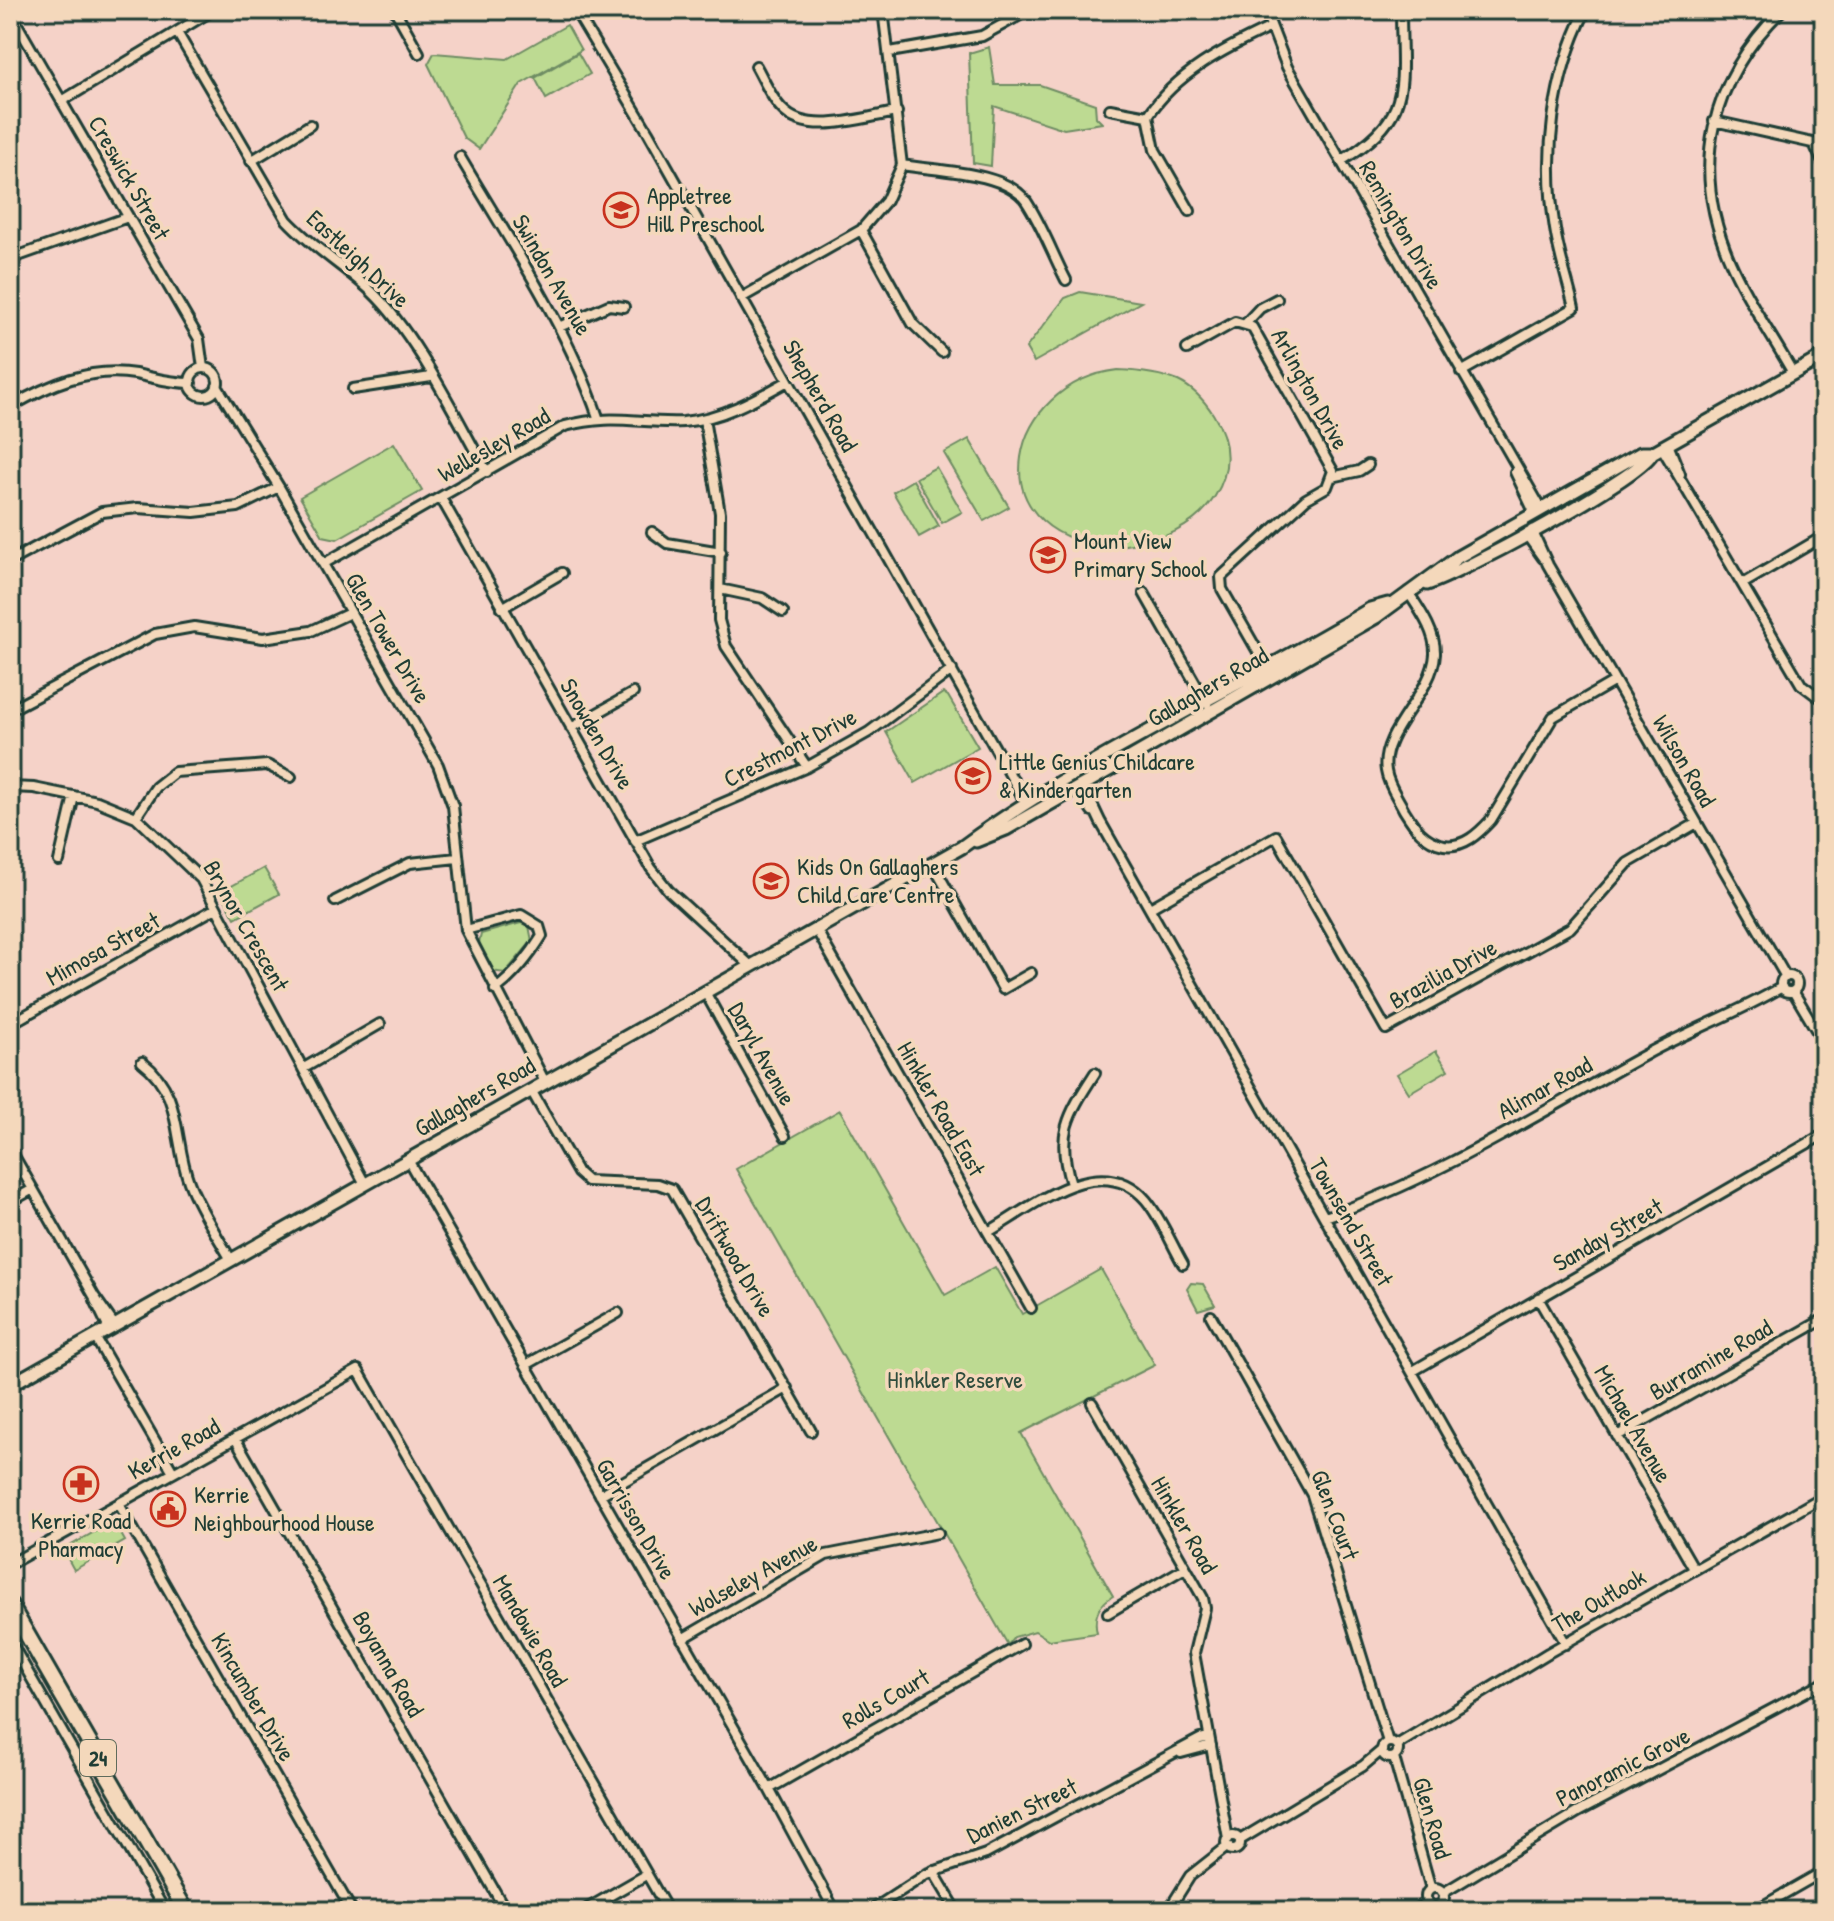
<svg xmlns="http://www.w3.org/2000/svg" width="1834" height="1921" font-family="'Patrick Hand',sans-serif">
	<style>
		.green { fill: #bdda92; stroke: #6e8c63; stroke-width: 2 }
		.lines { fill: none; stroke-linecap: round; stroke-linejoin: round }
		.minor-casing { stroke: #1f3d34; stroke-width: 14 }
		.tertiary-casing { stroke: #1f3d34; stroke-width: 17 }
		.primary-casing { stroke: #1f3d34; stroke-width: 20 }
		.minor { stroke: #f4d8bb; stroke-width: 8 }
		.tertiary { stroke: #f4d8bb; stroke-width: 11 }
		.primary { stroke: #f4d8bb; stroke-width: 14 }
		.labels { text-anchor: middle; stroke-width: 7; stroke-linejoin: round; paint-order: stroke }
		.shield { fill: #f4d8bb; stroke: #5f6c5c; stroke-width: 2 }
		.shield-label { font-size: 22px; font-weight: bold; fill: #1f3d34 }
		.street-label { font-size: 24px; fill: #1f3d34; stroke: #f4d8bb }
		.poi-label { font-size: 24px; fill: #1f3d34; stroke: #f4d8bb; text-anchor: start }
		.park-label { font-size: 24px; fill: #2f4d3d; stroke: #f4d8bb }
	</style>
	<rect width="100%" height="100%" fill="#f5d2c8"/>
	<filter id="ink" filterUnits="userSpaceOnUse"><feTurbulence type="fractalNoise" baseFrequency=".0125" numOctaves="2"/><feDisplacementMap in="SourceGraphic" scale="16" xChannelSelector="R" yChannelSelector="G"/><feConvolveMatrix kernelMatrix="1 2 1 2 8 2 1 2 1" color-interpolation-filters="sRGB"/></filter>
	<g filter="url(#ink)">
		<path class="green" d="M567,25L581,50L521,84L479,149L464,138L428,64L434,53L507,59Z
			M989,47L995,85H1040L1095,104L1096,117L1102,123L1064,129L994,106L991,166L973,163L969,53Z
			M578,53L590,74L546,99L535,78Z
			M1080,292L1141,302L1034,362L1026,348L1065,298Z
			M1118,370C1139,371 1159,373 1178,381C1193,388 1204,400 1213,414C1251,472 1204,532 1143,542C1132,543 1119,548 1107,546C972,532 1009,382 1118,370Z
			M969,439L1009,507L984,521L944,453Z
			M394,443L422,491L337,539L323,536L300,497Z
			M936,467L962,512L942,523L916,478Z
			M913,480L939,526L919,537L893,492Z
			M943,693L948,696L978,747L915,783L886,732Z
			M264,868L279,894L235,918L221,892Z
			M521,923L529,926L532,941L505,973L491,971L479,943L481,934Z
			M1436,1051L1448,1070L1409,1093L1397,1074Z
			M840,1110L945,1295L995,1267L1022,1314L1101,1269L1155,1365L1021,1433L1113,1596C1099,1604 1093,1617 1097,1633L1049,1640L1035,1631L1014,1637L1008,1645L736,1169Z
			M1191,1283L1203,1284L1215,1305L1198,1310L1187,1289Z
			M110,1523L116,1525L125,1541L74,1570L63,1550Z"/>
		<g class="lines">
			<g class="minor-casing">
				<path id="minor" d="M395,10L419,53
					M575,10L648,132L1026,803
					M1265,10L1287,67L1542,510
					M1782,10C1710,81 1689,167 1730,261C1747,300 1772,336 1793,373
					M10,12L199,339L203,368
					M178,34L287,220C313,248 344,266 371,291C417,335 455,416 487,472
					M890,52L982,36L1029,10
					M756,66C764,80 771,98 782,109C807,137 864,117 897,112
					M62,101L213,10
					M1110,109L1148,116
					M1714,121L1817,144
					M1824,136L1816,148L1824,165
					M460,157C510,242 566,324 598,417
					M251,161L310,125
					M1341,161C1415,116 1401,87 1401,10
					M902,165C936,171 1005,171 1026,201C1042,225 1053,255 1066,280
					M1190,211L1155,150L1148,116C1176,73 1224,49 1269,28
					M861,230L913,324L942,352
					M10,259L128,217
					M741,298L861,230L886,201L902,165L883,10
					M1246,323L1260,308L1277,299
					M559,327L609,305L624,307
					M1187,349L1235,322L1252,327L1333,471L1327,487L1306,499L1221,577L1222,589L1269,671
					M190 382a14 14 0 1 1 28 0a14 14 0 1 1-28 0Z
					M1461,372L1574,308C1568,281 1559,256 1555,229C1543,156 1552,77 1586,10
					M217,386L279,487L438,765L453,806L466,930L545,1082
					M353,389L431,377
					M10,407C48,385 91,366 135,374C155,378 170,383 191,383
					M704,419L720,513L719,620L726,646L807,767
					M1668,444L1680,474
					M1662,448L1801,684L1817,696L1824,695
					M1515,472L1535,514
					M1332,477L1359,471L1368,465
					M441,498L651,868L669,891L751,966
					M1532,530L1548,565L1786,977
					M652,532L667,543L721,552
					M1526,534L1543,558
					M10,561L102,512L138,508L194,512L238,507L279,487
					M323,564L565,426C613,413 638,424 683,422C721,419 756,399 788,381
					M1744,583L1824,536
					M720,589L762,598L783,612
					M1408,592C1419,609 1436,632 1435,654C1433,694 1379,732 1386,771C1388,785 1398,798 1404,810C1414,826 1423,841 1444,845C1464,848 1479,833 1491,820L1553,717L1615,681
					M1144,593L1207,704
					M502,608L562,573
					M10,710L155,634L194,627L263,638L311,631L350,613
					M571,728L633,693
					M1083,785L1100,821L1566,1644
					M10,787L34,788L97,801L136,817L201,879L365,1184
					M1077,788L1092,811
					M136,817L156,787L175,772L267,765L291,777
					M635,841L807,767L869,732L952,670
					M59,861L74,796
					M932,863L1003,989L1031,973
					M335,901L410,863L457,858
					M1150,908L1276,836L1386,1029L1570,928L1628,863L1697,823
					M816,929L1031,1308
					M466,930L521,915L539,926L542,936C529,957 515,975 495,990
					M1781 984a8 8 0 1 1 16 0a8 8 0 1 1-16 0Z
					M1793,991L1824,1043
					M705,992L785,1136
					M10,1024L216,908
					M142,1062C183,1093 173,1139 189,1182C199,1209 217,1235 231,1260
					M304,1068L380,1024
					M531,1090L578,1173L587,1181L658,1184L672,1189L811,1431
					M10,1149L94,1296L115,1326
					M408,1160L769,1789L835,1911
					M1071,1184C1055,1134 1068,1115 1095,1073
					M10,1202L33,1189
					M1325,1217C1439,1178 1540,1112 1645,1055C1690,1030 1738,1013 1782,987
					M988,1232C1032,1207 1101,1148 1146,1200C1161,1218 1171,1243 1183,1264
					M1538,1298L1694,1569
					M95,1300L109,1329
					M1211,1316L1312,1495L1388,1742
					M95,1337L173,1472
					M526,1365L618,1313
					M1413,1371L1824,1134
					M1092,1403L1203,1598L1205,1608L1194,1653L1228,1839
					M1617,1436L1824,1319
					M235,1438L506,1911
					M600,1495L787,1388
					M119,1504L352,1911
					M10,1564L358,1370L668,1911
					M1108,1613L1185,1568
					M682,1639L826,1555L938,1533
					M10,1641L165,1911
					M1382 1750a8 8 0 1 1 16 0a8 8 0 1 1-16 0Z
					M1397,1745L1548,1653L1824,1496
					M1181,1753L1211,1745
					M1394,1758L1431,1889
					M769,1789L1022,1644
					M1226 1843a7 7 0 1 1 14 0a7 7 0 1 1-14 0Z
					M1240,1840L1363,1766L1382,1750
					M933,1871L957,1911
					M1426 1897a9 9 0 1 1 18 0a9 9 0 1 1-18 0Z
					M1443,1893L1578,1812L1824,1682
					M583,1911L646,1875
					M870,1911L927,1874L986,1854L1200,1739L1209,1737
					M1168,1911L1190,1876L1228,1846
					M1413,1911L1428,1902
					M1754,1911L1824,1871"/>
			</g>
			<g class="tertiary-casing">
				<path id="tertiary" d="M1427,584C1460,574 1641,477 1652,453
					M976,841L1006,829L1376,617L1458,557L1641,453H1652L1824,356
					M10,1385L962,847C1088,754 1236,690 1370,609L1388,604"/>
			</g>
			<g class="primary-casing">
				<path id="primary" d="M10,1605L186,1911"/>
			</g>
			<use href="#minor" class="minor"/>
			<use href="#tertiary" class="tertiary"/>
			<use href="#primary" class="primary"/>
		</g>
	</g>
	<defs>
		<g id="school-ring" transform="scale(1.8)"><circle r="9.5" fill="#f4d8bb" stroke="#c8321e" stroke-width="1.5"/><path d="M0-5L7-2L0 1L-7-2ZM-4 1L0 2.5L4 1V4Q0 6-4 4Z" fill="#c8321e"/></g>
		<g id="pharmacy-ring" transform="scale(1.8)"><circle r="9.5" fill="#f4d8bb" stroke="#c8321e" stroke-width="1.5"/><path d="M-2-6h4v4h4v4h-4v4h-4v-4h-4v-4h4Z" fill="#c8321e"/></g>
		<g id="civic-ring" transform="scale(1.8)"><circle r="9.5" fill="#f4d8bb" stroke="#c8321e" stroke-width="1.5"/><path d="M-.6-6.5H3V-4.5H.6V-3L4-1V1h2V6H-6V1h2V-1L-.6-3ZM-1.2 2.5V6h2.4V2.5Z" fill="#c8321e"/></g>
	</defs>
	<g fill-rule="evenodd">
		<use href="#school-ring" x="621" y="210"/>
		<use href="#school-ring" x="1048" y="555"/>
		<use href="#school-ring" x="973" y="776"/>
		<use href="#school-ring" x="771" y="881"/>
		<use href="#pharmacy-ring" x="81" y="1484"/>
		<use href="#civic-ring" x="168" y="1509"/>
	</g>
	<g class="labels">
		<rect class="shield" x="80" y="1740" width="36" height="36" rx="6"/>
		<g class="shield-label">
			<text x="98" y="1766">24</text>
		</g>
		<g class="street-label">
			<text transform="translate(129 178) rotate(60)" y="8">Creswick Street</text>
			<text transform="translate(1401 225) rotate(60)" y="8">Remington Drive</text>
			<text transform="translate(358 259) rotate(43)" y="8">Eastleigh Drive</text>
			<text transform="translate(552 275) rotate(60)" y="8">Swindon Avenue</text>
			<text transform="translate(1310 389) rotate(61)" y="8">Arlington Drive</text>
			<text transform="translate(820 396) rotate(60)" y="8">Shepherd Road</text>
			<text transform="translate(494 445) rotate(-30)" y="8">Wellesley Road</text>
			<text transform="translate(388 638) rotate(60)" y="8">Glen Tower Drive</text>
			<text transform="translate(1208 687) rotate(-30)" y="8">Gallaghers Road</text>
			<text transform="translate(597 734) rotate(60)" y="8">Snowden Drive</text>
			<text transform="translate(790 748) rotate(-27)" y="8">Crestmont Drive</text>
			<text transform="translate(1684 761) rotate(60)" y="8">Wilson Road</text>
			<text transform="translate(246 926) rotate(60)" y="8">Brynor Crescent</text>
			<text transform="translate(103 949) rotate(-29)" y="8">Mimosa Street</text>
			<text transform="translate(1443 974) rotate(-29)" y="8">Brazilia Drive</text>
			<text transform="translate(762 1054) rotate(61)" y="8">Daryl Avenue</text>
			<text transform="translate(1545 1088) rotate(-29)" y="8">Alimar Road</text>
			<text transform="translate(475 1097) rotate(-30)" y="8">Gallaghers Road</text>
			<text transform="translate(941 1109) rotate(60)" y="8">Hinkler Road East</text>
			<text transform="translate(1351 1222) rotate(60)" y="8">Townsend Street</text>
			<text transform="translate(1608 1235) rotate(-30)" y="8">Sanday Street</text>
			<text transform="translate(735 1257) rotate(60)" y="8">Driftwood Drive</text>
			<text transform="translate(1711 1360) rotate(-30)" y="8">Burramine Road</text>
			<text transform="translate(1633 1424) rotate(60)" y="8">Michael Avenue</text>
			<text transform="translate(174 1449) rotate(-29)" y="8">Kerrie Road</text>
			<text transform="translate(1335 1515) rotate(69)" y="8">Glen Court</text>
			<text transform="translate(636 1519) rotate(60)" y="8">Garrisson Drive</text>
			<text transform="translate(1184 1525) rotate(60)" y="8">Hinkler Road</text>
			<text transform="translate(753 1576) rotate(-29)" y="8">Wolseley Avenue</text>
			<text transform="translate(1599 1601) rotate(-30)" y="8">The Outlook</text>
			<text transform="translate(530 1631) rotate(60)" y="8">Mandowie Road</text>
			<text transform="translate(388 1664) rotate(60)" y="8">Boyanna Road</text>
			<text transform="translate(253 1697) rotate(60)" y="8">Kincumber Drive</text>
			<text transform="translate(886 1699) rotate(-30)" y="8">Rolls Court</text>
			<text transform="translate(1623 1767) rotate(-27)" y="8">Panoramic Grove</text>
			<text transform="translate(1022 1811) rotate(-26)" y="8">Danien Street</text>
			<text transform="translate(1432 1818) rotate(74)" y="8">Glen Road</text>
		</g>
		<g class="poi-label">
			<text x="647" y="204">Appletree<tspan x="647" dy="28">Hill Preschool</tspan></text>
			<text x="1074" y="549">Mount View<tspan x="1074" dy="28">Primary School</tspan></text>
			<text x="999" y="770">Little Genius Childcare<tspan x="999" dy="28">&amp; Kindergarten</tspan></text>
			<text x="797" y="875">Kids On Gallaghers<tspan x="797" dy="28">Child Care Centre</tspan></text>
			<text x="194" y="1503">Kerrie<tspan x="194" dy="28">Neighbourhood House</tspan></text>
			<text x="81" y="1529" text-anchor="middle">Kerrie Road<tspan x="81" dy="28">Pharmacy</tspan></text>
		</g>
		<g class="park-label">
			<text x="955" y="1388">Hinkler Reserve</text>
		</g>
	</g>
	<rect width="1834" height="1921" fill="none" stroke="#f4d8bb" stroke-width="40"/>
	<rect x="20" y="20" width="1794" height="1881" fill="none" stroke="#1f3d34" stroke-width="3" filter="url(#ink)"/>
</svg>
